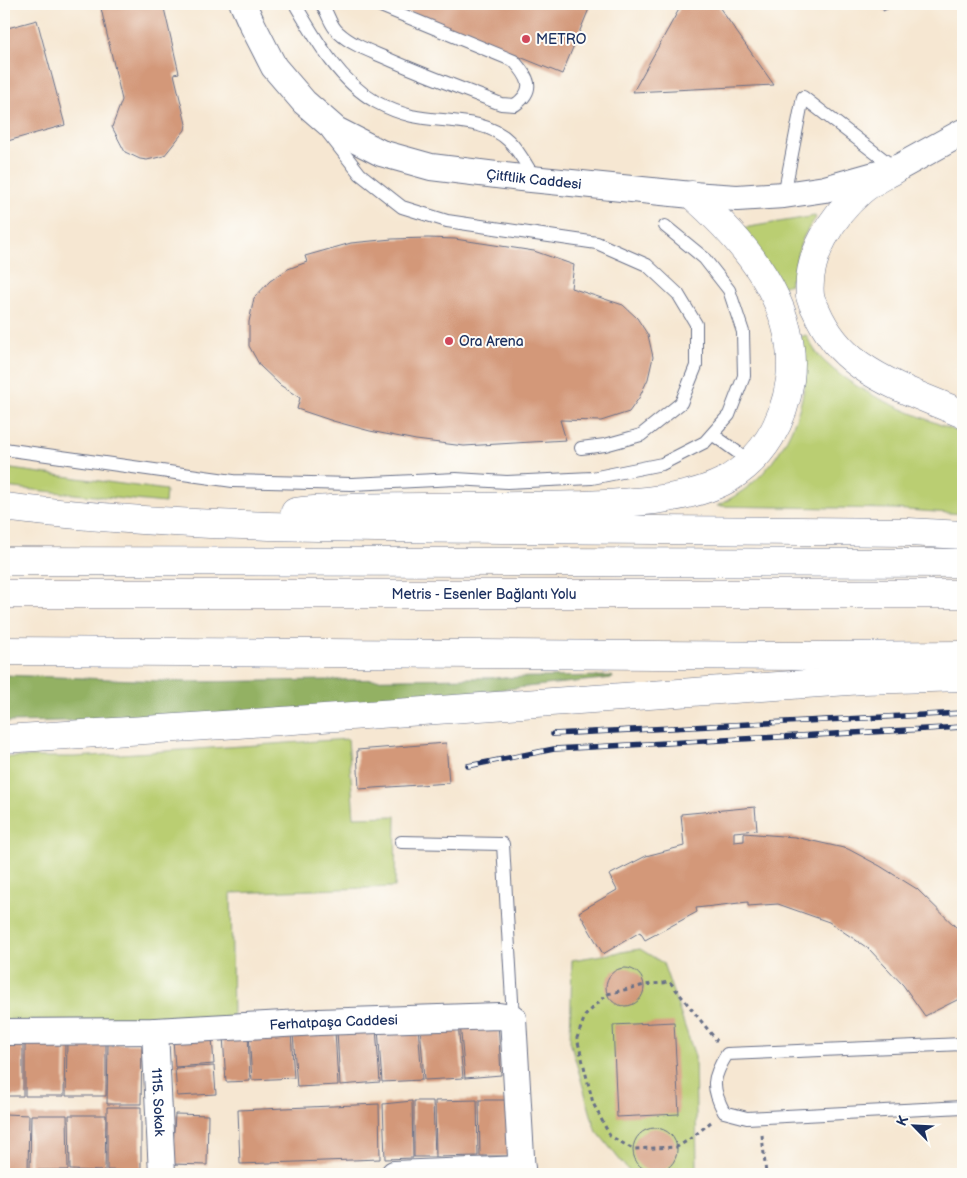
<svg xmlns="http://www.w3.org/2000/svg" width="967" height="1178" font-family="'Balsamiq Sans',sans-serif">
	<style>
		.green { fill: #bace72; stroke: #6a7e68 }
		.forest { fill: #93b164; stroke: #577061 }
		.building { fill: #d39879 }
		.lines { fill: none; stroke-linecap: round; stroke-linejoin: round }
		.service-casing { stroke: #686f87; stroke-width: 14 }
		.minor-casing { stroke: #686f87; stroke-width: 28 }
		.trunk-casing { stroke: #686f87; stroke-width: 29 }
		.path { stroke: #686f87; stroke-width: 3; stroke-dasharray: 4 4; stroke-linecap: butt }
		.service { stroke: #fff; stroke-width: 12 }
		.minor { stroke: #fff; stroke-width: 26 }
		.trunk { stroke: #fff; stroke-width: 28 }
		.rail-casing { stroke: #1b2f5e; stroke-width: 5.5 }
		.rail { stroke: #fdfcf7; stroke-width: 4; stroke-dasharray: 11; stroke-linecap: butt }
		.poi-dot { fill: #d1495b; stroke: #fdfcf7; stroke-width: 2 }
		.labels { text-anchor: middle; stroke-width: 4; stroke-linejoin: round; paint-order: stroke }
		.poi-label { font-size: 14px; fill: #1b2f5e; stroke: #fdfcf7; text-anchor: start }
		.street-label { font-size: 14px; fill: #1b2f5e; stroke: #fdfcf7 }
	</style>
	<rect width="100%" height="100%" fill="#fdfcf7"/>
	<filter id="ink" filterUnits="userSpaceOnUse"><feTurbulence type="fractalNoise" baseFrequency=".02" numOctaves="2"/><feDisplacementMap in="SourceGraphic" scale="10" xChannelSelector="R" yChannelSelector="G"/><feConvolveMatrix kernelMatrix="1 2 1 2 8 2 1 2 1" color-interpolation-filters="sRGB"/></filter>
	<filter id="wash" filterUnits="userSpaceOnUse"><feTurbulence type="fractalNoise" baseFrequency=".0096" numOctaves="4" result="noise"/><feDisplacementMap in="SourceGraphic" scale="20" xChannelSelector="R" yChannelSelector="G"/><feGaussianBlur stdDeviation="1.12" result="paint"/><feColorMatrix in="noise" values="0 0 0 0 0 0 0 0 0 0 0 0 0 0 0 0 0 1.4 0 .05"/><feComposite in="paint" operator="in"/></filter>
	<g filter="url(#wash)">
		<rect width="100%" height="100%" fill="#f6e7d2"/>
		<path class="green" d="M815,216L816,218C800,238 796,254 794,279H790V284L781,287L737,229Z
			M806,335C811,345 817,355 826,363C862,397 918,415 963,434V514L894,509L717,506C732,498 746,490 758,478C784,453 802,414 805,379C806,365 803,350 800,337Z
			M4,468L166,490L165,503L4,487Z
			M348,739L354,817L396,816L395,887L231,893L233,1019L4,1024V757H75Z
			M640,949L663,963L695,1056L697,1165L695,1174H635L627,1169L595,1129L570,1041L572,960Z"/>
		<path class="forest" d="M4,675L189,682L612,676L613,678L352,705L121,720L4,722Z"/>
		<g id="blocks">
			<path class="building" d="M100,4H163L179,73L174,74L186,124L185,130L164,156L147,160L140,159L125,152L112,127L122,100Z
				M389,4H591L562,74Z
				M682,4H717L774,85L633,92Z
				M884,4H899L883,11Z
				M37,20L65,125L4,142V29Z
				M428,238L455,239L534,251L574,265L571,288L623,305L637,318L648,335L653,357L648,379L639,398L629,412L601,421L560,420L566,440L464,446L416,440L370,431L333,421L297,409L300,398L280,385L260,366L249,346V322L254,298L270,281L288,269L307,262L305,256L351,243L392,239Z
				M446,743L449,783L359,789L357,750Z
				M755,807L757,830L734,832V842L744,841V833L795,837L848,849L880,866L917,889L963,934V997L925,1016L903,985L869,949L829,922L778,904L748,906V902L696,908L697,912L645,940L640,932L603,954L579,912L617,890L609,875L646,856L684,846L681,814Z
				M606 987a19 19 0 1 1 38 0a19 19 0 1 1-38 0Z
				M498,1021L501,1075L465,1078L460,1023Z
				M674,1022L679,1114L617,1117L613,1025Z
				M458,1023L463,1078L424,1080L420,1025Z
				M418,1025L422,1080L382,1082L378,1028Z
				M376,1028L380,1082L340,1085L337,1030Z
				M335,1030L338,1085L297,1087L293,1033Z
				M291,1032L294,1078L252,1080L249,1034Z
				M248,1035L250,1081L226,1082L223,1036Z
				M212,1038L214,1064L175,1067L173,1040Z
				M4,1043H23V1096H4Z
				M25,1043H65L64,1096H25Z
				M67,1043H106V1096H66Z
				M108,1044H142L141,1104H107Z
				M214,1066L216,1094L177,1096L175,1068Z
				M477,1100L478,1156L436,1157L435,1101Z
				M479,1100H511V1156H480Z
				M412,1101L413,1158L385,1159L383,1104Z
				M414,1101H433L435,1157H414Z
				M379,1104L380,1159L240,1164L238,1110Z
				M107,1107H141V1171L107,1170Z
				M4,1114L29,1115L28,1170H4Z
				M175,1114L208,1115L207,1165L172,1164Z
				M31,1115H67L68,1170H30Z
				M69,1115H106L105,1171L70,1170Z
				M633 1150a22 22 0 1 1 44 0a22 22 0 1 1-44 0Z
				M718,1169H728V1172L748,1173V1174H699V1172H718Z"/>
		</g>
	</g>
	<g filter="url(#ink)">
		<use href="#blocks" fill-opacity="0" stroke="#686f87" stroke-width="1"/>
		<g class="lines">
			<g class="service-casing">
				<path id="service" d="M295,4C316,40 339,81 376,102C387,108 400,113 412,116C443,123 485,117 509,141C520,152 527,166 535,179
					M321,4C329,13 329,25 339,33C352,45 370,51 386,58C424,75 463,89 501,104L515,105C537,89 528,77 514,61L376,4
					M328,133L360,174L402,207L447,221L597,243L647,265L678,294L696,324V366L681,403L641,435L605,445L581,448
					M784,195L803,97L896,169
					M712,434L751,462
					M4,449L233,481L352,484L456,479L507,482L592,478L662,464L705,442L729,415L744,376L743,332L729,290L704,258L665,226
					M401,842L503,844L513,1018
					M963,1044L727,1054C712,1078 711,1087 724,1112L747,1118L963,1107"/>
			</g>
			<g class="minor-casing">
				<g id="minor">
					<path id="s1" d="M243,4L251,22L274,67L304,102L336,130L381,153L431,167L521,178L692,195L737,198L784,195L825,189L896,169L963,132"/>
					<path id="s2" d="M155,1031L162,1174"/>
					<path id="s3" d="M4,1032L155,1031L319,1022L499,1016L513,1018L522,1174"/>
					<path d="M394,1174L522,1169"/>
				</g>
			</g>
			<g class="trunk-casing">
				<g id="trunk">
					<path d="M896,169C885,176 871,182 861,191C832,216 806,257 810,296C811,301 814,306 816,310C826,333 840,351 860,365C891,387 929,399 963,414"/>
					<path d="M4,507C171,528 336,528 503,529C638,529 773,531 908,532L963,535"/>
					<path d="M295,512C307,510 319,510 330,509C361,507 392,507 424,507C477,507 530,506 583,505C627,503 690,501 728,479C764,457 784,422 790,380C799,305 745,242 692,195"/>
					<path d="M4,561L963,563"/>
					<path id="s4" d="M4,594H963"/>
					<path d="M4,651L808,656L963,655"/>
					<path d="M4,739L238,724L863,680L963,677"/>
				</g>
			</g>
			<path class="path" d="M711,1122L690,1139L677,1147L633,1149L610,1136L593,1103L577,1038L585,1016L607,994L645,985L670,982L717,1041
				M762,1135L766,1174"/>
			<use href="#service" class="service"/>
			<use href="#minor" class="minor"/>
			<use href="#trunk" class="trunk"/>
			<g class="rail-casing">
				<path id="rail" d="M553,734L963,713
					M468,766L554,749L963,727"/>
			</g>
			<use href="#rail" class="rail"/>
		</g>
	</g>
	<g class="poi-dot">
		<circle cx="526" cy="39" r="5"/>
		<circle cx="449" cy="341" r="5"/>
	</g>
	<g class="labels">
		<g class="poi-label">
			<text x="536" y="44">METRO</text>
			<text x="459" y="346">Ora Arena</text>
		</g>
		<g class="street-label">
			<text dy="5" stroke="none"><textPath href="#s1" startOffset="365">Çitftlik Caddesi</textPath></text>
			<text dy="5" stroke="none"><textPath href="#s4" startOffset="480">Metris - Esenler Bağlantı Yolu</textPath></text>
			<text dy="5" stroke="none"><textPath href="#s3" startOffset="330">Ferhatpaşa Caddesi</textPath></text>
			<text dy="5" stroke="none"><textPath href="#s2" startOffset="71">1115. Sokak</textPath></text>
		</g>
	</g>
	<rect width="967" height="1178" fill="none" stroke="#fdfcf7" stroke-width="20"/>
	<g transform="translate(914 1126) rotate(294)" stroke="#fdfcf7" stroke-width="4" paint-order="stroke">
	<path d="M0-4L9 19L0 12L-9 19Z" fill="#1b2f5e"/>
	<text y="-8" font-size="14" font-weight="bold" text-anchor="middle" fill="#1b2f5e">K</text>
	</g>
</svg>
